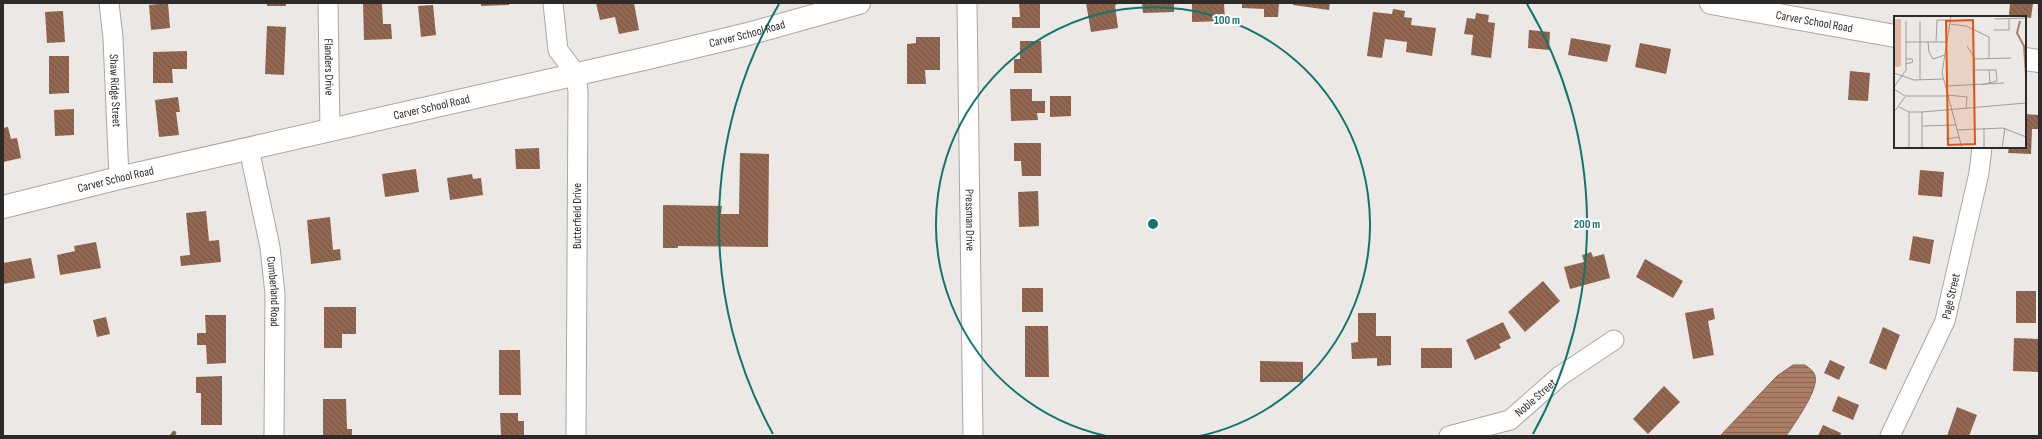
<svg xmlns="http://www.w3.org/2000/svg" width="2042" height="439" font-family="'Sofia Sans Condensed',sans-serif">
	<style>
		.water { fill: url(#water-rules); stroke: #866554 }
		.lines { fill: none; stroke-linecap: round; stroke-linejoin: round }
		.stream { stroke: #866554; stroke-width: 4.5 }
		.building { fill: url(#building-back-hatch) }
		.minor-casing { stroke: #aaa6a4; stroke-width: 21 }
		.major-casing { stroke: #aaa6a4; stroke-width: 24 }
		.minor { stroke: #fff; stroke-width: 19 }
		.major { stroke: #fff; stroke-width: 22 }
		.ring { fill: none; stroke: #0f766e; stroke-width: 2 }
		.labels { text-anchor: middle; stroke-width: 4; stroke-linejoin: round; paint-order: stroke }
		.street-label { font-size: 12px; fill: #2c2b2a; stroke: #fff }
		.inset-river { fill: none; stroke: #ad7e66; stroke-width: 2 }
		.inset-road { fill: none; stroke: #9f9c9a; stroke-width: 1 }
		.view { fill: #df570e; fill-opacity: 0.15; stroke: #df570e; stroke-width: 2 }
		.inset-edge { fill: none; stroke: #2c2b2a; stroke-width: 2 }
		.centre { fill: #0f766e; stroke: #fff; stroke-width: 2 }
		.ring-label { font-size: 12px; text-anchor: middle; font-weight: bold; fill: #0f766e; stroke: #fff; stroke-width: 4; stroke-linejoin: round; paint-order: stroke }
	</style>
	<defs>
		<pattern id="water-rules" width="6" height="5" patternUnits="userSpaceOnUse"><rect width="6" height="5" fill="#ad7e66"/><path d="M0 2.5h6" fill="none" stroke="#8d6754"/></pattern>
		<pattern id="building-back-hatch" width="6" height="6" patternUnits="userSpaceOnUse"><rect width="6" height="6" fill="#93664f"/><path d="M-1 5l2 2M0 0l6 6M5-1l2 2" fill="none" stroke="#785442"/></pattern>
	</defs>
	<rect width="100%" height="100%" fill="#ece8e5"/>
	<path class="water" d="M1793,365H1805C1809,368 1814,371 1815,376C1819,390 1794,424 1786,436H1720L1777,376Z"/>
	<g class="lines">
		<path class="stream" d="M172,436L174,433"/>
	</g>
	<path class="building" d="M168,3L170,28L151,30L149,5Z
		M267,3H286V6H267Z
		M363,3H382L383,24H391L392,39L364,40Z
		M481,3H509V5L481,6Z
		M596,3H634L639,30L619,34L615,17L600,20Z
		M1019,3H1040V28H1012V17H1020Z
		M1086,3H1121L1115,5L1118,28L1091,32Z
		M1142,3H1174V12L1143,13Z
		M1192,3H1224L1225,21L1192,22Z
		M1242,3H1279L1278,17H1264V9L1242,8Z
		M1294,3H1330L1329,10L1293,5Z
		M2010,3H2033L2031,18L2009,15Z
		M433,5L436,35L421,37L418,6Z
		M1393,9L1405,11L1404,17L1412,18L1411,25L1436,28L1432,56L1406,52L1407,42L1385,39L1382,58L1367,56L1373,12L1392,14Z
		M63,11L65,42L47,43L45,12Z
		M1476,13L1489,15L1488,22L1495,23L1491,58L1471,55L1473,35L1464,34L1467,18L1475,19Z
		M267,26L286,27L284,75L265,74Z
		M1529,30L1550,32L1549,50L1528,48Z
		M916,37H940V70H925L926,84H907V44L916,43Z
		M1571,38L1611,45L1607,62L1568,55Z
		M1020,41H1041L1042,73H1014V59H1020Z
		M1640,43L1671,49L1666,74L1635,67Z
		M187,51V69H172L173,83H153V52Z
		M49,56H69V93L49,94Z
		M1850,71L1870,73L1868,101L1848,100Z
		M1010,89H1032V101H1045V113H1037L1038,120L1011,121Z
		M1050,96H1071V116L1050,117Z
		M178,97L180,112H176L179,135L159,137L155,100Z
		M74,109V135L55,136L54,110Z
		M2025,114L2039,115V129H2032L2031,154L2008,153L2009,147H2025Z
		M8,127L11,139L17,138L21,158L3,162V128Z
		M1014,143H1041V176H1022L1021,161H1014Z
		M539,148L540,169H516L515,149Z
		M740,153L769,154L768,247L678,246V248H663V205L722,206L721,214H739Z
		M416,169L419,192L385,197L382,174Z
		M1920,170L1944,172L1942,197L1918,195Z
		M472,174L473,179L481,178L483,195L450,200L447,178Z
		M1038,191L1039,226L1019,227L1018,192Z
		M206,211L209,241L219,240L221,262L181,266L180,256L190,255L186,213Z
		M330,217L333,250L340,249L341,260L311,264L307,220Z
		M1913,236L1934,240L1930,264L1909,260Z
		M96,242L101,268L60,275L57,255L75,251L74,246Z
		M1591,252L1593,257L1604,254L1610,278L1570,289L1564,267L1584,262L1582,255Z
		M31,258L35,278L3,284V263Z
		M1645,259L1683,281L1673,298L1636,277Z
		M1543,281L1560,301L1525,332L1508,312Z
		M1022,288H1043V312H1022Z
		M2016,291H2036V323H2016Z
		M324,307H356V334H342V348H324Z
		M1713,308L1715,319L1708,321L1714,355L1693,359L1685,313Z
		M1358,313H1376V336H1391V365L1377,366V358L1352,359L1351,343L1358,342Z
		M205,315H226V363L207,364L206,345H197V333H206Z
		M106,317L110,334L97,337L93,320Z
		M1503,322L1511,338L1499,344L1501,348L1475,360L1466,340Z
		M1025,326H1048L1049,377H1025Z
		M1883,327L1900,335L1886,370L1869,363Z
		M2014,338L2039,339V372L2013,371Z
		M1421,348H1452V368H1421Z
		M499,350H520L521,395H499Z
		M1830,360L1845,367L1839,380L1824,373Z
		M1260,361L1303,362V382H1260Z
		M222,376V425H201V393H196V377Z
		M1664,386L1680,402L1648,434L1633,419Z
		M1838,396L1859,405L1853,420L1832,411Z
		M323,399H346L347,429H352V436H323Z
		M1957,407L1977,415L1969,436H1947Z
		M500,413H518V421H524V436H501Z
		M1823,425L1841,433L1840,436H1818Z"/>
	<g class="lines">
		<g class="minor-casing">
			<g id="minor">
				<path id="s1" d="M109,3L113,38L119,178"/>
				<path id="s2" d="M328,3L330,130"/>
				<path d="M553,3L558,50L576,74L578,92L576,436"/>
				<path id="s3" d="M967,3L973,436"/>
				<path id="s4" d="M249,149L270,247L275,294L274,436"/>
				<path id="s5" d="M1449,436L1510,420L1560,376L1614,340"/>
				<path id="s6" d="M1890,436L1945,321L1979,173L1982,147"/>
			</g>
		</g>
		<g class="major-casing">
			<g id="major">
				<path id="s7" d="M1711,3L1895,36"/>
				<path d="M2025,59L2039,61"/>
				<path id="s8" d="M3,207L119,178L648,58L748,34L859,3"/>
			</g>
		</g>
		<use href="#minor" class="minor"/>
		<use href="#major" class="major"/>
	</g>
	<g class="ring">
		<path d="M1106 436A217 217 0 1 1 1200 436"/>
		<path d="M773 434A434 434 0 0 1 779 4M1527 4A434 434 0 0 1 1533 434"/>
	</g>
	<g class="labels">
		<g class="street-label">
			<text dy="4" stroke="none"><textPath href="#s7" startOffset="105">Carver School Road</textPath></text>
			<text dy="4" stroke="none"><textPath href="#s8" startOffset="764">Carver School Road</textPath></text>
			<text dy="4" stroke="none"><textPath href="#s2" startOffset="64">Flanders Drive</textPath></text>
			<text dy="4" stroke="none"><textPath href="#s1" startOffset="88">Shaw Ridge Street</textPath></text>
			<text dy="4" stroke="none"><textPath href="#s8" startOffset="440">Carver School Road</textPath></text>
			<text dy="4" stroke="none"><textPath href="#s8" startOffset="116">Carver School Road</textPath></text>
			<text transform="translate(577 216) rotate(-90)" y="4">Butterfield Drive</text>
			<text dy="4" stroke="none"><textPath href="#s3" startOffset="217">Pressman Drive</textPath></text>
			<text dy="4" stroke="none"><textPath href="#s4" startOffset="145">Cumberland Road</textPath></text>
			<text dy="4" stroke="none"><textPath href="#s6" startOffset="153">Page Street</textPath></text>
			<text dy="4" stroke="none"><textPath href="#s5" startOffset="97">Noble Street</textPath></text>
		</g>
	</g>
	<g transform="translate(1894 16)">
		<rect width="132" height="132" fill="#ece8e5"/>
		<path d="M0,3H7V50L4,51H0Z" fill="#e1b8a3"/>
		<path class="inset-river" d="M126,5L123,17L130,30L132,59"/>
		<path class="inset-road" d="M57,0L48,57L68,132M101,3L132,2M26,5V64M56,8L72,10L95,21V43M100,14H115V3M12,26H53M34,26L35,36L39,43L51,39M42,26L43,4H56M73,30L80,41V69M12,43H18L19,46L12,48M80,43L117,42M95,53L96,68M80,54H102L103,65L87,69M0,57L20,64L50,63M52,70L110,67M0,71L12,54V5M0,73L11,80H55M54,79L73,81L72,93M5,91L15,96H28L132,87M0,96L11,81M15,96V132M29,110L62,109M90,112V132M63,114L109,112L132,121M52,123L65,121M28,132V96M108,132L111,112"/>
		<path class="view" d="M79,4L81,128L54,129L52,5Z"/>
		<rect width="132" height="132" class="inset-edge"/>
	</g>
	<circle cx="1153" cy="224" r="6" class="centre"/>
	<g class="ring-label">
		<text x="1227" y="24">100 m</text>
		<text x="1587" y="228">200 m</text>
	</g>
	<rect width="2042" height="439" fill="none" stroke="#2c2b2a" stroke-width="8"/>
</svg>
